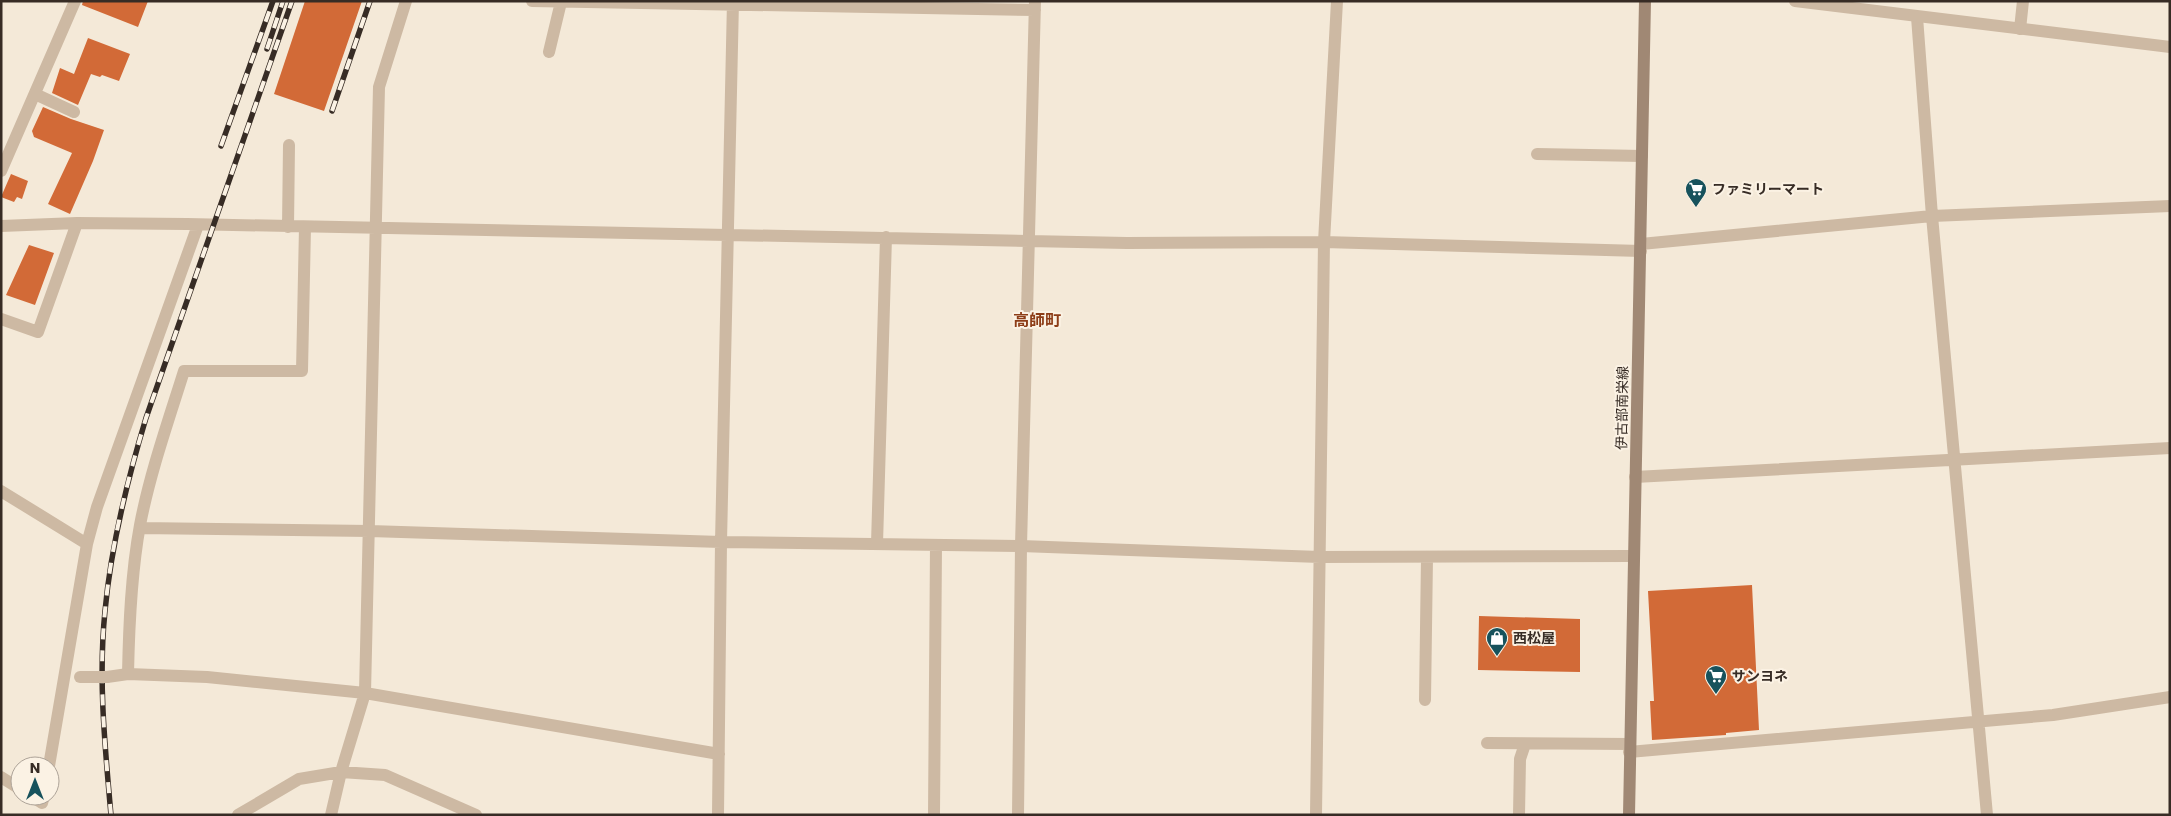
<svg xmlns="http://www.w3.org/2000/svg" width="2171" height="816" font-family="Poppins,'Noto Sans JP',sans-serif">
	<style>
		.building { fill: #d26a37 }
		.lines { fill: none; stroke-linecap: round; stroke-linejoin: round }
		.minor { stroke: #cdb9a3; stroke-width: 12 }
		.tertiary { stroke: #cdb9a3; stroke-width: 12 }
		.secondary { stroke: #a08874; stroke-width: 12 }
		.rail-casing { stroke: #372c25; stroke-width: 5.5 }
		.rail { stroke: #fbf2e4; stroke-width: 4; stroke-dasharray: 11; stroke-linecap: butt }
		.minor-bridge { stroke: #cdb9a3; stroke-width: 12 }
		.labels { text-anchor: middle; stroke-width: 4; stroke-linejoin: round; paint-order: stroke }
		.poi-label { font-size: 14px; font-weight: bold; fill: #372c25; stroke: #fbf2e4; text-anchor: start }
		.street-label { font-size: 14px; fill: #372c25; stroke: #fbf2e4 }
		.quarter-label { font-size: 16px; font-weight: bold; fill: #8d3d17; stroke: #fbf2e4 }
	</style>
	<rect width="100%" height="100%" fill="#f4e9d8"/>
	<path class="building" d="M83,1H148L138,27L82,5Z
		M305,1H362L324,111L274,94Z
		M88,38L130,54L119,81L102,75L100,77L91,74L78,105L52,93L60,68L74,74Z
		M43,107L71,119L104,130L93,161L70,214L48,204L72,153L34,137L32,131Z
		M11,174L28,181L22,199L17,197L14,202L1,197Z
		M29,245L54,253L35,305L6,295Z
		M1752,585L1759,730L1726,733V735L1652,740L1650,701H1654L1648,591Z
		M1479,616L1580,619V672L1478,670Z"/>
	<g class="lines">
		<path class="minor" d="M532,1L1035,10
			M1917,17L1932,216L1987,815
			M2020,29L2023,1
			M549,52L561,2
			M35,94L74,112
			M1537,154L1642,156
			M1,171L75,1
			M1,226L77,223L187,224L1127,243L1324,242L1641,251
			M288,227L289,145
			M1641,244L1932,216L2170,206
			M1,319L38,332L77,223
			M1635,477L2170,448
			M1,491L87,544
			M140,528L370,531L721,542L1021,546L1320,557L1633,556
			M877,544L886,237
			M128,674C129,625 131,574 140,525C150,473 168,422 184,371H302L305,227
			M107,677L128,674L207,677L365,693L719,754
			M1425,700L1427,557
			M1487,743L1630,744
			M1629,752L2053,715L2170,697
			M49,766L87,544L97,507L198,225
			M1,777L20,789
			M31,796L42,803L44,796
			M238,815L299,779L341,772L385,775L476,815
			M331,815L341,772L365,693L379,87L406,1
			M718,815L721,542L733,1
			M934,815L936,545
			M1018,815L1021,546L1035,1
			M1316,815L1324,242L1337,1
			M1519,815L1520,759L1525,744"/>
		<path class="tertiary" d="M1795,1L2170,47"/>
		<path class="secondary" d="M1629,815L1645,1"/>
		<g class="rail-casing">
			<path id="rail" d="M267,49L283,1
				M332,111L370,1
				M221,146L273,1
				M111,815C105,747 98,679 105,611C111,545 127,481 146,418L292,1"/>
		</g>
		<use href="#rail" class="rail"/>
		<path class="minor-bridge" d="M80,677H107"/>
	</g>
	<defs>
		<g id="supermarket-pin" transform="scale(1.125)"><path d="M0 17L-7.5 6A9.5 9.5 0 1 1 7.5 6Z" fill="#17525c" stroke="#fbf2e4"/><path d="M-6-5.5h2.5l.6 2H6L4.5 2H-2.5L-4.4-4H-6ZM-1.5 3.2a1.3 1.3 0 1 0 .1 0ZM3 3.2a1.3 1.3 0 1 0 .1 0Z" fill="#fff"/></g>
		<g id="shop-pin" transform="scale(1.125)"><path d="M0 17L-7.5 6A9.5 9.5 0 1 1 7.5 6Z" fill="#17525c" stroke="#fbf2e4"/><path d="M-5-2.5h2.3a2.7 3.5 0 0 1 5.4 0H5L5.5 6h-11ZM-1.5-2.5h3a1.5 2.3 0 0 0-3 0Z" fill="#fff"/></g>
	</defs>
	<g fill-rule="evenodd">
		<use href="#supermarket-pin" x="1696" y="189"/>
		<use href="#shop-pin" x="1497" y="638"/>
		<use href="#supermarket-pin" x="1716" y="676"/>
	</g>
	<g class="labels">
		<g class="poi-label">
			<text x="1712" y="194">ファミリーマート</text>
			<text x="1513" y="643">西松屋</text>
			<text x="1732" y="681">サンヨネ</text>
		</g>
		<g class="street-label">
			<text transform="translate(1622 408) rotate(-89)" y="5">伊古部南栄線</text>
		</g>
		<g class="quarter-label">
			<text x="1037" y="326">高師町</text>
		</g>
	</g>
	<rect width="2171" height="816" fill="none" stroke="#372c25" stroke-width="5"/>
	<g transform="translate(35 781)"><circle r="24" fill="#fbf2e4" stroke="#ada398"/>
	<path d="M0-4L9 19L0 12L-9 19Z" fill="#17525c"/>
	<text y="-8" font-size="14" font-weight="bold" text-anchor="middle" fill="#372c25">N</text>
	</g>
</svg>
